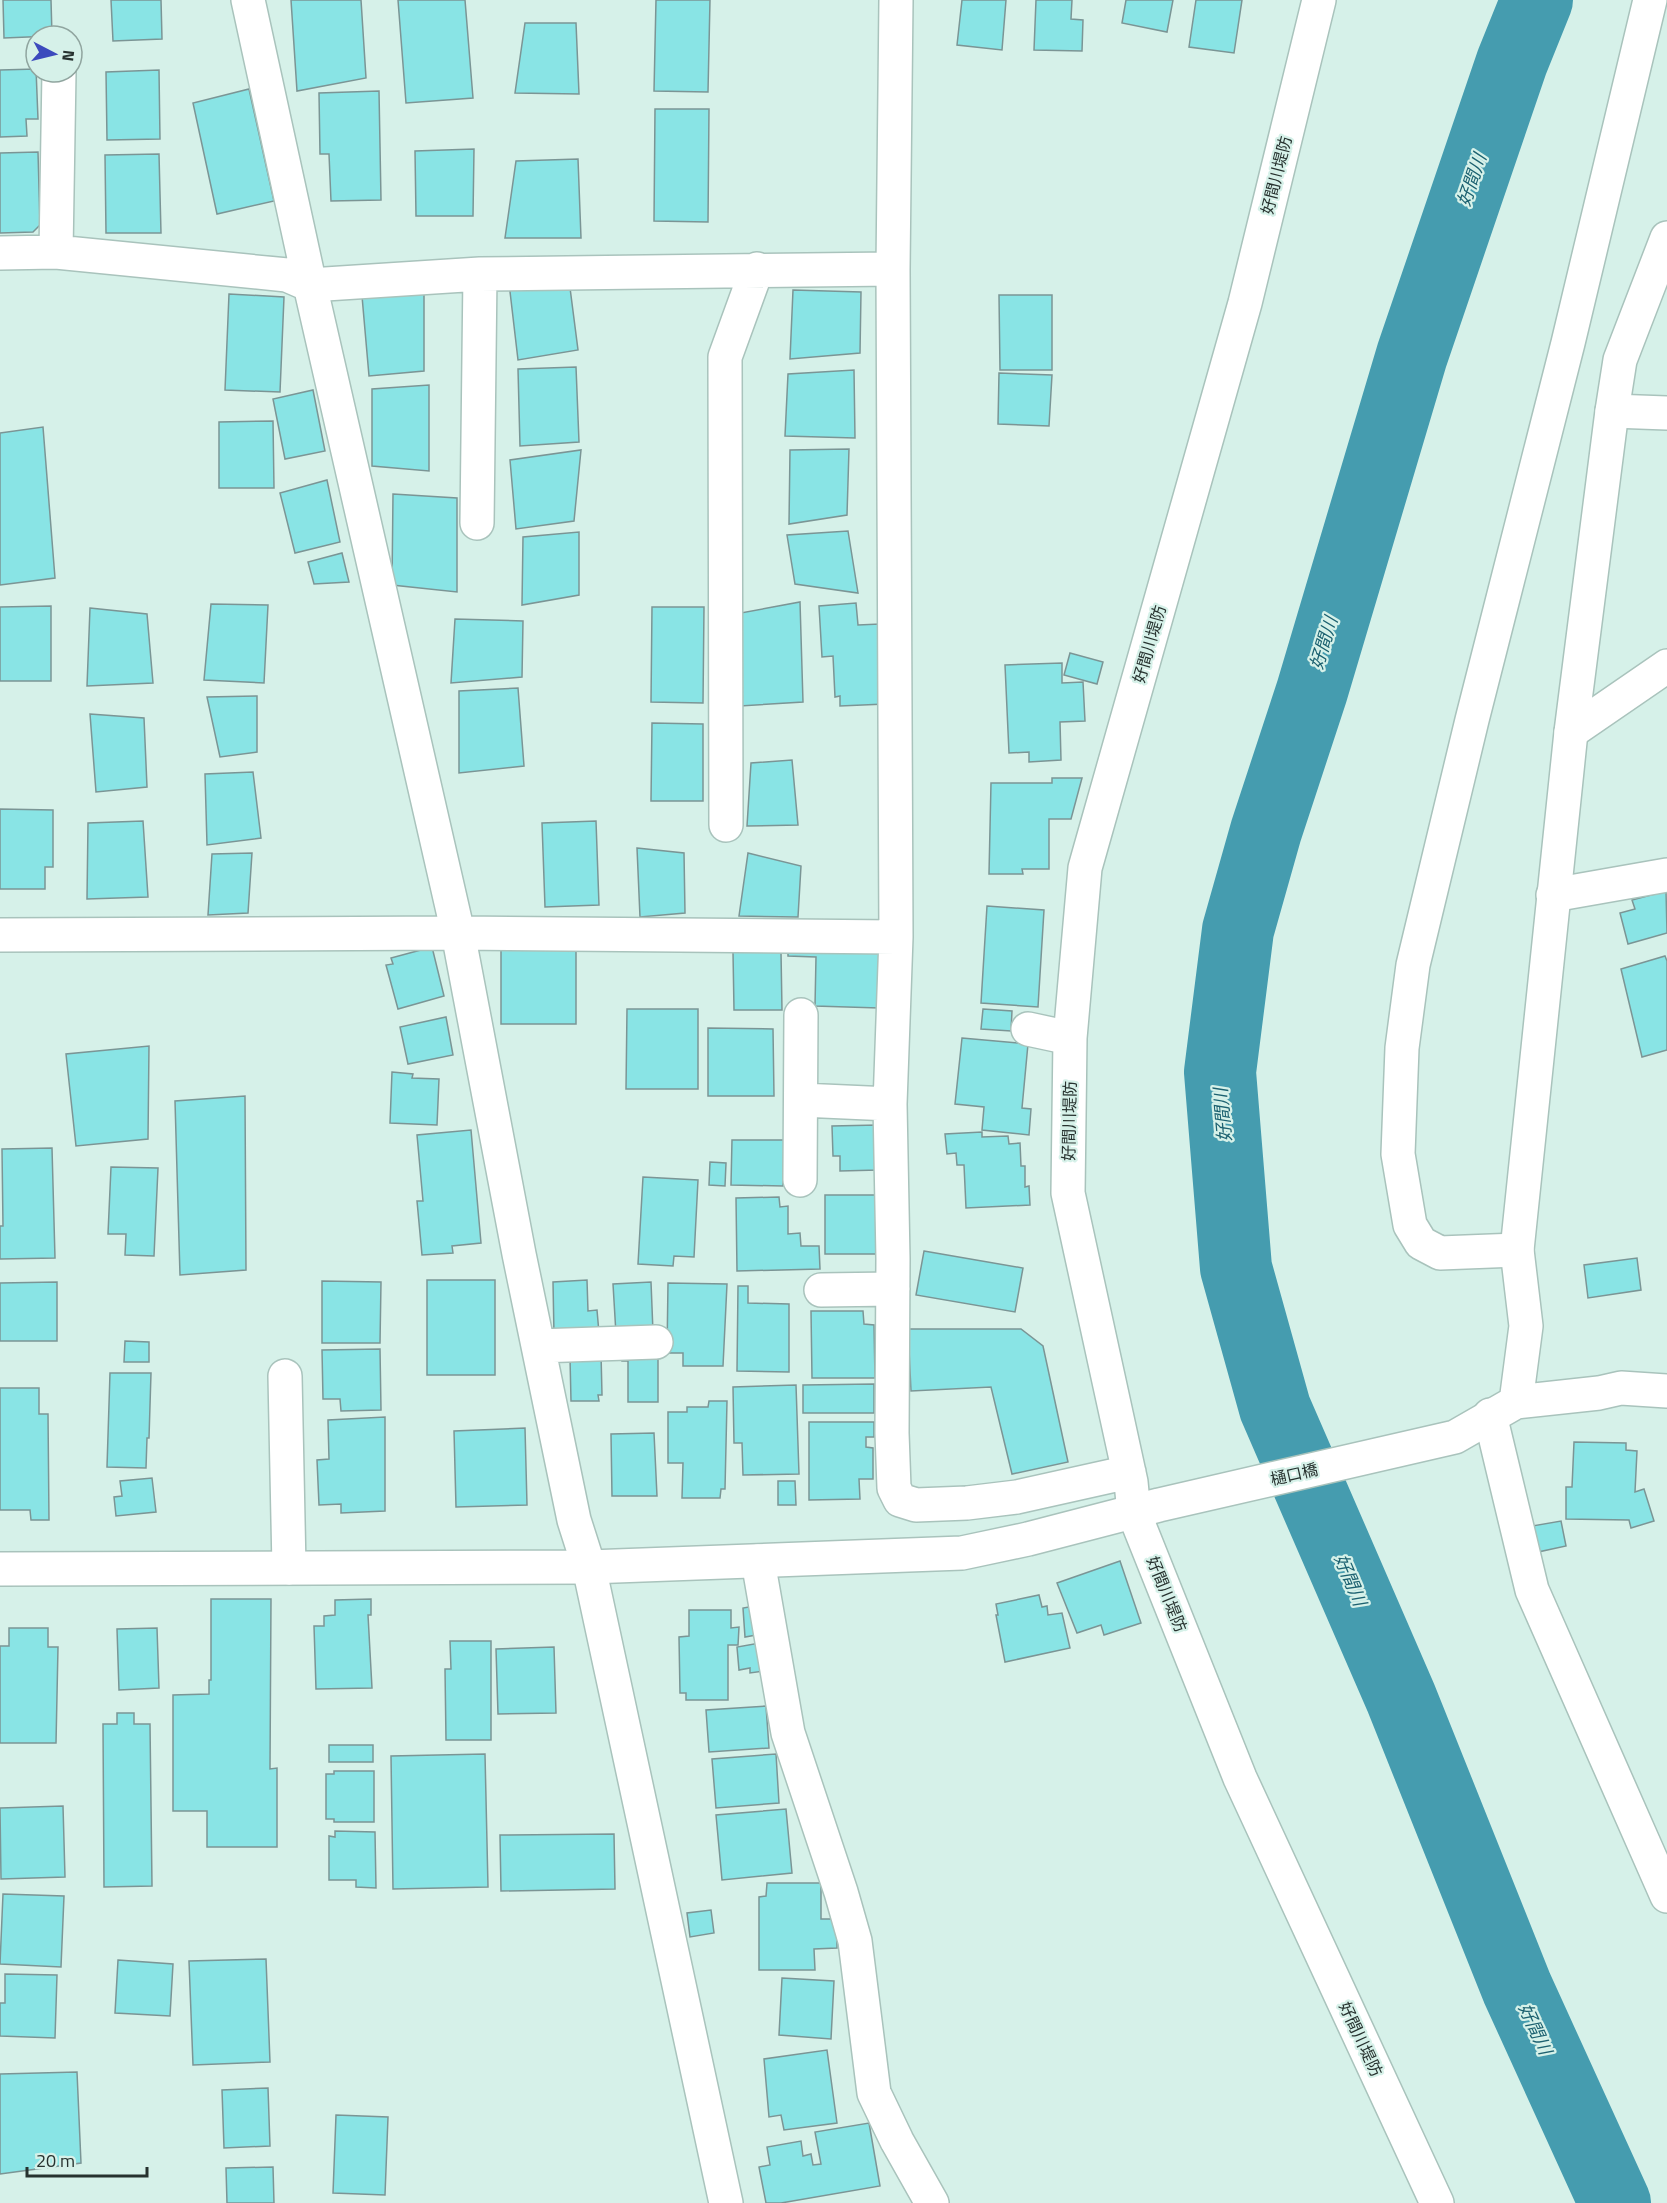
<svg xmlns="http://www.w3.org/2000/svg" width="1667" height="2203" font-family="'Titillium Web','Noto Sans JP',sans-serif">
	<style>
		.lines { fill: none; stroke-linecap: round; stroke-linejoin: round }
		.river { stroke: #459caf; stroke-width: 72 }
		.building { fill: #89e4e5; stroke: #7b9595; stroke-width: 1.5 }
		.minor-casing { stroke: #a9c3bc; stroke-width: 36 }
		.tertiary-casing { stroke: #a9c3bc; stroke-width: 36 }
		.minor { stroke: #fff; stroke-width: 33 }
		.tertiary { stroke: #fff; stroke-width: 33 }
		.labels { text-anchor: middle; stroke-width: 4.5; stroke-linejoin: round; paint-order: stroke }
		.street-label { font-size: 16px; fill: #27322f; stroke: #d6f1e9 }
		.water-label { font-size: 18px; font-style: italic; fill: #1c6170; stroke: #d6f1e9 }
	</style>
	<rect width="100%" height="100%" fill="#d6f1e9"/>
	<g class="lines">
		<path class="river" d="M1537,0L1512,62L1412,355L1312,691L1266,831L1238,930L1220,1072L1236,1268L1275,1408L1401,1698L1517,1988L1615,2203"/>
	</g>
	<path class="building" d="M3,0H51L52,36L4,38Z
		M111,0H161L162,39L113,41Z
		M291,0H361L366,78L297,91Z
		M398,0H465L473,98L406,103Z
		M656,0H710L708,92L654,91Z
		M962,0H1006L1002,50L957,45Z
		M1036,0H1072L1071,19L1083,20L1082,51L1034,50Z
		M1126,0H1173L1167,32L1122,23Z
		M1196,0H1242L1234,53L1189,47Z
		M525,23H576L579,94L515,93Z
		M36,69L38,119H26L27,136L0,137V70Z
		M159,70L160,139L107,140L106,72Z
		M249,89L274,201L217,214L193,103Z
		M379,91L381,200L331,201L329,154H320L319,93Z
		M655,109H709L708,222L654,221Z
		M474,149L473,216H416L415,151Z
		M38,152L40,225L33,232L0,233V153Z
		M159,154L161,233H106L105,155Z
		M578,159L581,238H505L516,161Z
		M569,280L578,350L518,360L509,283Z
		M424,284V371L369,376L362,296Z
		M793,290L861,292L860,353L790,359Z
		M229,294L284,297L280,392L225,390Z
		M999,295H1052V370H1000Z
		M576,367L579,442L520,446L518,369Z
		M854,370L855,438L785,436L788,374Z
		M999,373L1052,375L1049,426L998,424Z
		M429,385V471L372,466V389Z
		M313,390L325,451L285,459L273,399Z
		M273,421L274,488H219V422Z
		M43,427L55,578L0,585V433Z
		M849,449L847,515L789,524L790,450Z
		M581,450L574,521L516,529L510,460Z
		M327,480L340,542L295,553L280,493Z
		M393,494L457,498V592L392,585Z
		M848,531L858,593L795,584L787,535Z
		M579,532V595L522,605L523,537Z
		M342,553L349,582L314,584L308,562Z
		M800,602L803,702L740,706L735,614Z
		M856,603L858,625L880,624L885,704L840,706V696L835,697L833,656L822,657L819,606Z
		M211,604L268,605L264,683L204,680Z
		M51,606V681H0V607Z
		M652,607H704L703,703L651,702Z
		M90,608L147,614L153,683L87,686Z
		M455,619L523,621L522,677L451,683Z
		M1070,653L1103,662L1097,684L1064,675Z
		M1062,663V683L1083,682L1085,721L1060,722L1061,760L1029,762V752L1009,753L1005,665Z
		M518,688L524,766L459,773V691Z
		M257,696V752L220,757L207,697Z
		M90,714L144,718L147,787L96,792Z
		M652,723L703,724V801H651Z
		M792,760L798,825L747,826L751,763Z
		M253,772L261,838L207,845L205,774Z
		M1052,778H1082L1071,819H1049V869H1022L1023,874H989L991,783H1052Z
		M0,809L53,810V867H45V889H0Z
		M143,821L148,897L87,899L88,823Z
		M596,821L599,905L545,907L542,823Z
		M637,848L684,853L685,913L640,917Z
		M252,853L248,913L208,915L212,854Z
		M748,853L801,866L798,917L739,916Z
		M1666,891L1667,933L1628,944L1620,913L1635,909L1632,900Z
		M987,906L1044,910L1038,1007L981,1003Z
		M501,944H576V1024H501Z
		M788,945L880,948L879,1008L815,1006L816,957L788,956Z
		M432,947L444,996L398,1009L386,965L393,964L391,958Z
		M733,952H781L782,1010H734Z
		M1665,956L1667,961V1050L1642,1057L1621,969Z
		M627,1009H698V1089H626Z
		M983,1009L1012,1011L1011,1031L981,1029Z
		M446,1017L453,1055L408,1064L400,1027Z
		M708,1028L773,1029L774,1096H708Z
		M962,1038L1028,1044L1022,1108L1031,1109L1029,1135L982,1130L984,1107L955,1104Z
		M149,1046L148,1139L76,1146L66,1054Z
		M392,1072L413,1074L412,1078L439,1079L437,1125L390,1123Z
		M245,1096L246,1270L180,1275L175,1101Z
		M878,1125V1170L840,1171V1156H833L832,1126Z
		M471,1130L481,1243L452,1246L453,1253L422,1255L417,1201H423L417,1135Z
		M982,1132V1137L1008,1136L1009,1144L1020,1143L1021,1166H1025V1187L1029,1186L1030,1205L966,1208L964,1165H957L956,1153L947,1154L945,1134Z
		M732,1140H784L783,1186L731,1185Z
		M52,1148L55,1258L0,1259V1226H3L2,1149Z
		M710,1162L726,1163L725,1186L709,1185Z
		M111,1167L158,1168L154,1256L125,1255L126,1234H108Z
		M643,1177L698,1180L694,1257L674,1256L673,1266L638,1264Z
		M825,1195H878V1254H825Z
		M779,1197L780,1207L788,1206V1234L800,1233L801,1246H819L820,1269L737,1271L736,1198Z
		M924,1251L1023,1268L1015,1312L916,1295Z
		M1637,1258L1641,1290L1588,1298L1584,1265Z
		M427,1280H495V1375H427Z
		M587,1280L588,1311L597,1310L599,1333L554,1335L553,1282Z
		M322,1281L381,1282L380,1343H322Z
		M57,1282V1341H0V1283Z
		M651,1282L653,1332L616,1334L613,1284Z
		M668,1283L727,1284L723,1366H683V1353H667Z
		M738,1286H748V1303L789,1304V1372L737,1371Z
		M811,1311H863L864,1324L874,1325L875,1378H812Z
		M908,1329H1021L1043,1346L1068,1462L1012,1474L991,1387L911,1391Z
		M125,1341L149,1342V1362H124Z
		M380,1349L381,1410L341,1411L340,1399H323L322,1350Z
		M622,1351H658V1402H628V1361H622Z
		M601,1353L602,1395H598L599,1401H571L570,1358Z
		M110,1373H151L149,1438H147L146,1468L107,1467Z
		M874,1384V1413H803V1385Z
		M796,1385L799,1474L743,1475L742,1443H734L733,1387Z
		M0,1388H39V1414H48L49,1520H31L30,1510H0Z
		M709,1401H727L725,1489H721L720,1498H682L683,1463H668V1412H687V1407H708Z
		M385,1417V1511L341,1513V1504L319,1505L317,1460L329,1459L328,1420Z
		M809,1422H874V1437H866V1447L873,1448V1479H859L860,1499L809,1500Z
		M525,1428L527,1505L456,1507L454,1431Z
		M654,1433L657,1496H612L611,1434Z
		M1574,1442L1626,1443V1450L1637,1451L1635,1492L1644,1489L1654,1521L1631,1528L1629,1520L1566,1519V1487H1572Z
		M152,1478L156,1512L116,1516L114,1497L122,1496L120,1481Z
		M778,1481H795L796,1505H778Z
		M1561,1521L1566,1546L1538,1552L1532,1526Z
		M1120,1561L1141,1623L1104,1635L1101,1625L1077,1633L1057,1583Z
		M1039,1595L1042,1607L1047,1606L1048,1615L1062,1613L1070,1648L1005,1662L996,1615H998L996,1604Z
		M211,1599H271L270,1769L277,1768V1847H207V1811H173V1695L209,1694V1680H211Z
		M371,1599V1615H368L372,1688L316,1689L314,1626H324V1616L335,1615V1600Z
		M760,1605L762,1634L745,1637L743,1608Z
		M689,1610H731V1628L739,1627L738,1645H728V1700H686V1693H680L679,1637L689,1636Z
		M9,1628H48V1647H58L56,1743H0V1646H9Z
		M157,1628L159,1688L119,1690L117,1629Z
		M450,1641H491V1740H446L445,1669H451Z
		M766,1642L770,1670L750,1673V1668L739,1670L737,1647Z
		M554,1647L556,1713L498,1714L496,1649Z
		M766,1706L769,1748L709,1752L706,1710Z
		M117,1713H134V1724H150L152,1886L104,1887L103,1724H117Z
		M329,1745H373V1762H329Z
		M485,1754L488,1887L393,1889L391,1756Z
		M776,1754L779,1803L716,1808L712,1759Z
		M334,1771H374V1822H334V1819H326V1774H334Z
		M63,1806L65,1877L1,1879L0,1808Z
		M786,1809L792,1873L722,1880L716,1815Z
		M335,1831L375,1832L376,1888L356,1887V1880H329V1836L335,1837Z
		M614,1834L615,1889L501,1891L500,1835Z
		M767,1883H821V1919H837V1948L814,1949L815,1970H759V1897L766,1896Z
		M3,1894L64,1896L61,1967L0,1964Z
		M711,1910L714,1933L690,1937L687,1913Z
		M266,1959L270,2062L193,2065L189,1961Z
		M118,1960L173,1964L170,2016L115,2013Z
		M5,1974L57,1975L55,2038L0,2036V2003H5Z
		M782,1978L834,1981L831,2039L779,2035Z
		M827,2050L837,2123L784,2130L781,2115L769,2117L764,2059Z
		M77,2072L81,2163L0,2174V2074Z
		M268,2088L270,2146L224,2148L222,2090Z
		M336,2115L388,2117L385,2195L333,2193Z
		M869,2123L880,2186L781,2203H766L759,2167L770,2165L767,2147L801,2141L803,2156L811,2154L813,2165L821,2164L815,2132Z
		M273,2167L274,2203H227L226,2168Z"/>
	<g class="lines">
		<g class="minor-casing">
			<path id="minor" d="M248,0L310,285L458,933L519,1254L574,1520L589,1567L726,2203
				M896,0L893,269L896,937L890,1104L893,1259L892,1433L894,1488L900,1500L916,1505L967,1503L1017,1497L1129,1472
				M1319,0L1245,303L1085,868L1070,1038L1068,1193L1131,1482L1134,1513L1240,1778L1437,2203
				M56,252L59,72
				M0,253L56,252L287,275L310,285L480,274L893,269
				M1612,411L1667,413
				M477,523L480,274
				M1571,732L1667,666
				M726,825L725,357L757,269
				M1553,895L1667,875
				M0,935L458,933L896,937
				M1028,1029L1070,1038
				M801,1100L890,1104
				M800,1180L801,1015
				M1517,1250L1440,1253L1421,1243L1410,1225L1398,1154L1402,1048L1413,965L1472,720L1568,343L1650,0
				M821,1290L893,1289
				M538,1346L656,1342
				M285,1376L289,1568
				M1490,1415L1532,1590L1667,1896
				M758,1561L788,1733L841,1892L855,1941L874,2093L897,2141L932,2203"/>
		</g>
		<g class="tertiary-casing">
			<path id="tertiary" d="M1516,1402L1526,1326L1517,1250L1571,732L1612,411L1620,360L1667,238
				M0,1569L589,1567L962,1553L1028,1539L1159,1505L1455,1437L1516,1402L1599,1393L1621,1388L1667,1391"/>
		</g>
		<use href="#minor" class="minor"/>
		<use href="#tertiary" class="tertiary"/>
	</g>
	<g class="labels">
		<g class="street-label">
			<text transform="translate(1276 175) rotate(-76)" y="6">好間川堤防</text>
			<text transform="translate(1149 644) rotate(-74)" y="6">好間川堤防</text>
			<text transform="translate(1069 1121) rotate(-89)" y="6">好間川堤防</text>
			<text transform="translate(1294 1474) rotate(-13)" y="6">樋口橋</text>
			<text transform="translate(1167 1594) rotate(68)" y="6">好間川堤防</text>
			<text transform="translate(1361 2039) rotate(65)" y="6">好間川堤防</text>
		</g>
		<g class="water-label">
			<text transform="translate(1472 180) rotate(-71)" y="6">好間川</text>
			<text transform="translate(1324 643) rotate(-73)" y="6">好間川</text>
			<text transform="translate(1223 1115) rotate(-95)" y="6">好間川</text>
			<text transform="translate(1350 1580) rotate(67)" y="6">好間川</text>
			<text transform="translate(1535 2029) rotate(65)" y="6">好間川</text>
		</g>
	</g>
	<g transform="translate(54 54) rotate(97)"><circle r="28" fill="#d6f1e9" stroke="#90a59f" stroke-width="1.5"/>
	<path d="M0-4.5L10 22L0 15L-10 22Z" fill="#3c4abd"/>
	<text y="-9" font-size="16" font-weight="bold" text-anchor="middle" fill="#27322f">N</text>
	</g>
	<path d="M27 2167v9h120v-9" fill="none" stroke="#27322f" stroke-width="3"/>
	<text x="36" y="2167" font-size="18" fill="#27322f" stroke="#d6f1e9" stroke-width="4.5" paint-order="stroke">20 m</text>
</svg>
